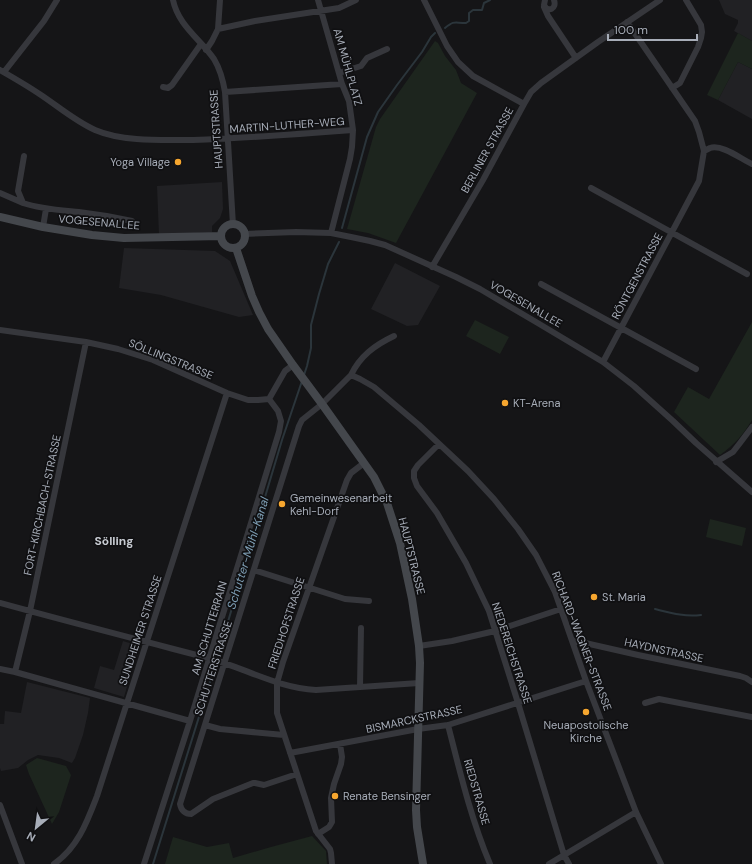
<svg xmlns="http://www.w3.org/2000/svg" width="752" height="864" font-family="'DM Sans',sans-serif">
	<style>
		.built { fill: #212124 }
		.green { fill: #1d251e }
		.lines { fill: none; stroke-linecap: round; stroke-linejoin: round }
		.stream { stroke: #2b353b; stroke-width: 2 }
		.street { stroke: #36373c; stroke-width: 6 }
		.secondary { stroke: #44474c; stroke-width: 8 }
		.poi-dot { fill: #f6a62f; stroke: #101012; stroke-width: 1.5 }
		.labels { text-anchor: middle; stroke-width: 3.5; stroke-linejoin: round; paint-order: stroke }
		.street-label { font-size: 11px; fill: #a7adb8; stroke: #101012 }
		.poi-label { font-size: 11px; fill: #a7adb8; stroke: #101012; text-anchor: start }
		.neighbourhood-label { font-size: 12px; font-weight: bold; fill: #c8ccd3; stroke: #101012 }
		.water-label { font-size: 12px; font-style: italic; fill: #7d9db3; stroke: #101012 }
	</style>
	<rect width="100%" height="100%" fill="#151517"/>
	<path class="built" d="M719,0H752V41L734,31L738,23V20L725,14Z
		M738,62L752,69V119L718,100Z
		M222,182L223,209L220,218L212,226V232L159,235L157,186Z
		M124,248L215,251L230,261L253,315L239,317L161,295L119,288Z
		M395,263L440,286L418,325L407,326L371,309Z
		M123,641L139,646L124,697L94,688L100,666L114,670Z
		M27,682L90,698L88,713L83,735L75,758L72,763L59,758L38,755L28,760L18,768L1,771L0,768V724H4L5,711L21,713Z"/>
	<path class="green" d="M738,33L752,41V69L738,62L718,100L707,95Z
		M435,41L438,43L445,56L456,70L461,83L477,93L396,243L368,233L347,229L376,127L380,119Z
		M475,320L509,337L500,354L466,336Z
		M752,322V420C743,435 735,444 720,455L674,412L688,387L709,399Z
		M710,519L746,528L742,546L706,537Z
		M37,758L66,766L71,775L59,812L52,824L29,774L26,765Z
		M312,836L326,851L327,864H165L173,837L207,847L229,843L233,858L271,847Z"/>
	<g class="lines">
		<path class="stream" d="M445,28C455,20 454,23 466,23L469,21V13L473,10H482L484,3L490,0
			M342,228L367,137L378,112L397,85L422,52L431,37L435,33
			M304,375L307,366L311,348V325L319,294L328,264L339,242
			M655,609C671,613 684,617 701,615
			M153,864L213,672L282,440L302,381"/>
		<path class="street" d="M173,0C178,25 200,39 214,59C220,69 223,80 225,92L233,225
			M318,0L342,84L349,101L353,130L352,147L350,159L331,233
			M424,0L447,46L458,62L473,76L524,104
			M545,0L544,5C548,13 557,9 554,0
			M544,7L548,16L576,58
			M218,29L255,21L339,8L356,0
			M206,50L212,41L218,29L220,0
			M0,70C14,78 28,86 41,95C59,107 75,121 95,130C123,142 162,140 193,140C247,138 300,134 353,130
			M4,72L44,21L57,0
			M339,73L361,66L367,58L387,49
			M163,87L168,88L172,85L201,44
			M672,88L680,83L698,47L701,38L702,32L701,25L686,0
			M225,92L342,84
			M704,151C706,150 708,149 710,148C722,144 741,159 752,164
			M24,156L18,191L23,203C41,209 59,210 79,212C96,214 114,217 132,221
			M591,188L747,274
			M0,193L23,203
			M43,227L46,209
			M244,234L296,232L331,233L351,237L370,241L385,245L456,277L480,289L536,322L603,362L634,386L673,421L696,443L752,492
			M432,267L483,180L524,104L531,92L541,83L598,42L660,0
			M541,284L696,369
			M0,330L86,342L118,349L153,360L227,393L248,400H258L269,399L285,371L293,365
			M603,362L699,181L704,151L699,132L695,121L627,22
			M351,375C360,356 375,345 394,336
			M439,444L418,465L414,471V478L417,486L437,513L466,563L489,611L518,703L564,855L569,864
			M716,462L733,452L740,443L752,427
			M254,570L345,599L369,601
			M0,603C69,622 139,640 208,658C245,668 278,688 316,690L419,683
			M572,640L638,655L740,676L746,678L752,682
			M419,646L452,641L495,631L561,609
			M0,669L15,672L190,721
			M15,672L30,611L86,342
			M360,687L361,628
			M645,703L659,699L752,717
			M205,725L220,729L284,735
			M448,725C460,772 471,819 490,864
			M290,753L418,729L448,725L586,681
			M297,774L264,785L255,783H253L213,799L191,814C185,814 181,810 180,804L299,426L302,420L322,404L351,375L360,379L374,387L419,425L468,471L494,499L518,529L536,555L555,592L586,681L636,812L661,864
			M0,805L22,864
			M318,834L329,827L332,822L331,798L334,784L341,764L342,757L340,744
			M54,864C78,847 87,822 97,796L227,393
			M144,864L190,721L279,432L281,421L278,411L269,399
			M332,864L331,853L330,849L316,831L277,713V683L283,662L347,480L351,473L364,463
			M549,864L636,812"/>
		<path class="secondary" d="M0,217L43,227L92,235L124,238L221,236
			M221 236a12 12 0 1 1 24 0a12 12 0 1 1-24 0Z
			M236,248L252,296L259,312L268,329L293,365L322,404L374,477L387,503L400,543L412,599L419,646L420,663L416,810L417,827L423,864"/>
	</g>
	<g class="poi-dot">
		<circle cx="178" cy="162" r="4"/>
		<circle cx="505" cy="403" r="4"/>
		<circle cx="282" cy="504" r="4"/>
		<circle cx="594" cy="597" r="4"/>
		<circle cx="586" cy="712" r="4"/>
		<circle cx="335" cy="796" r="4"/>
	</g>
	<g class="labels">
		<g class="street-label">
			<text transform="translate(348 67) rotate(74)" y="4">AM MÜHLPLATZ</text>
			<text transform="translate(287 125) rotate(-4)" y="4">MARTIN-LUTHER-WEG</text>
			<text transform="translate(216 129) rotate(-94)" y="4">HAUPTSTRASSE</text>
			<text transform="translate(487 150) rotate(-61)" y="4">BERLINER STRASSE</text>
			<text transform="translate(99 222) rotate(5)" y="4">VOGESENALLEE</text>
			<text transform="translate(637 276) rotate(-62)" y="4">RÖNTGENSTRASSE</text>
			<text transform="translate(526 304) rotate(30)" y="4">VOGESENALLEE</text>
			<text transform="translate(171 359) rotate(22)" y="4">SÖLLINGSTRASSE</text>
			<text transform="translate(42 505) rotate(-78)" y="4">FORT-KIRCHBACH-STRASSE</text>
			<text transform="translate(412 556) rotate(76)" y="4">HAUPTSTRASSE</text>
			<text transform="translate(286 623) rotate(-72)" y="4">FRIEDHOFSTRASSE</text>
			<text transform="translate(209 628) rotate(-73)" y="4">AM SCHUTTERRAIN</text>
			<text transform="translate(140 630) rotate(-72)" y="4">SUNDHEIMER STRASSE</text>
			<text transform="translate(582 641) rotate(69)" y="4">RICHARD-WAGNER-STRASSE</text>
			<text transform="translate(664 650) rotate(12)" y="4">HAYDNSTRASSE</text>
			<text transform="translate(512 653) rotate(72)" y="4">NIEDEREICHSTRASSE</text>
			<text transform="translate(213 668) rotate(-72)" y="4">SCHUTTERSTRASSE</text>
			<text transform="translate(414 719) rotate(-12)" y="4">BISMARCKSTRASSE</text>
			<text transform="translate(477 792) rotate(74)" y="4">RIEDSTRASSE</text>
		</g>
		<g class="poi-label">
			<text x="170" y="166" text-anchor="end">Yoga Village</text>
			<text x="513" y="407">KT-Arena</text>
			<text x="290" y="502">Gemeinwesenarbeit<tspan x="290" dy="13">Kehl-Dorf</tspan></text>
			<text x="602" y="601">St. Maria</text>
			<text x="586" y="729" text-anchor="middle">Neuapostolische<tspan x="586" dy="13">Kirche</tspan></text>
			<text x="343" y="800">Renate Bensinger</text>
		</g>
		<g class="neighbourhood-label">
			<text x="114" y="545">Sölling</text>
		</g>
		<g class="water-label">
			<text transform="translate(248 553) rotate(-73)" y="4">Schutter-Mühl-Kanal</text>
		</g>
	</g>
	<g transform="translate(36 828) rotate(209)" stroke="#101012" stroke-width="3" paint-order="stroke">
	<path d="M0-3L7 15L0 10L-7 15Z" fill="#a7adb8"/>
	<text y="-6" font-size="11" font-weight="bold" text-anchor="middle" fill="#a7adb8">N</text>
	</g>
	<path d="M608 34v6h89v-6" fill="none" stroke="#a7adb8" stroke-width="2"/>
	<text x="614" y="34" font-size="12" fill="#a7adb8" stroke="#101012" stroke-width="3" paint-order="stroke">100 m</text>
</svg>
